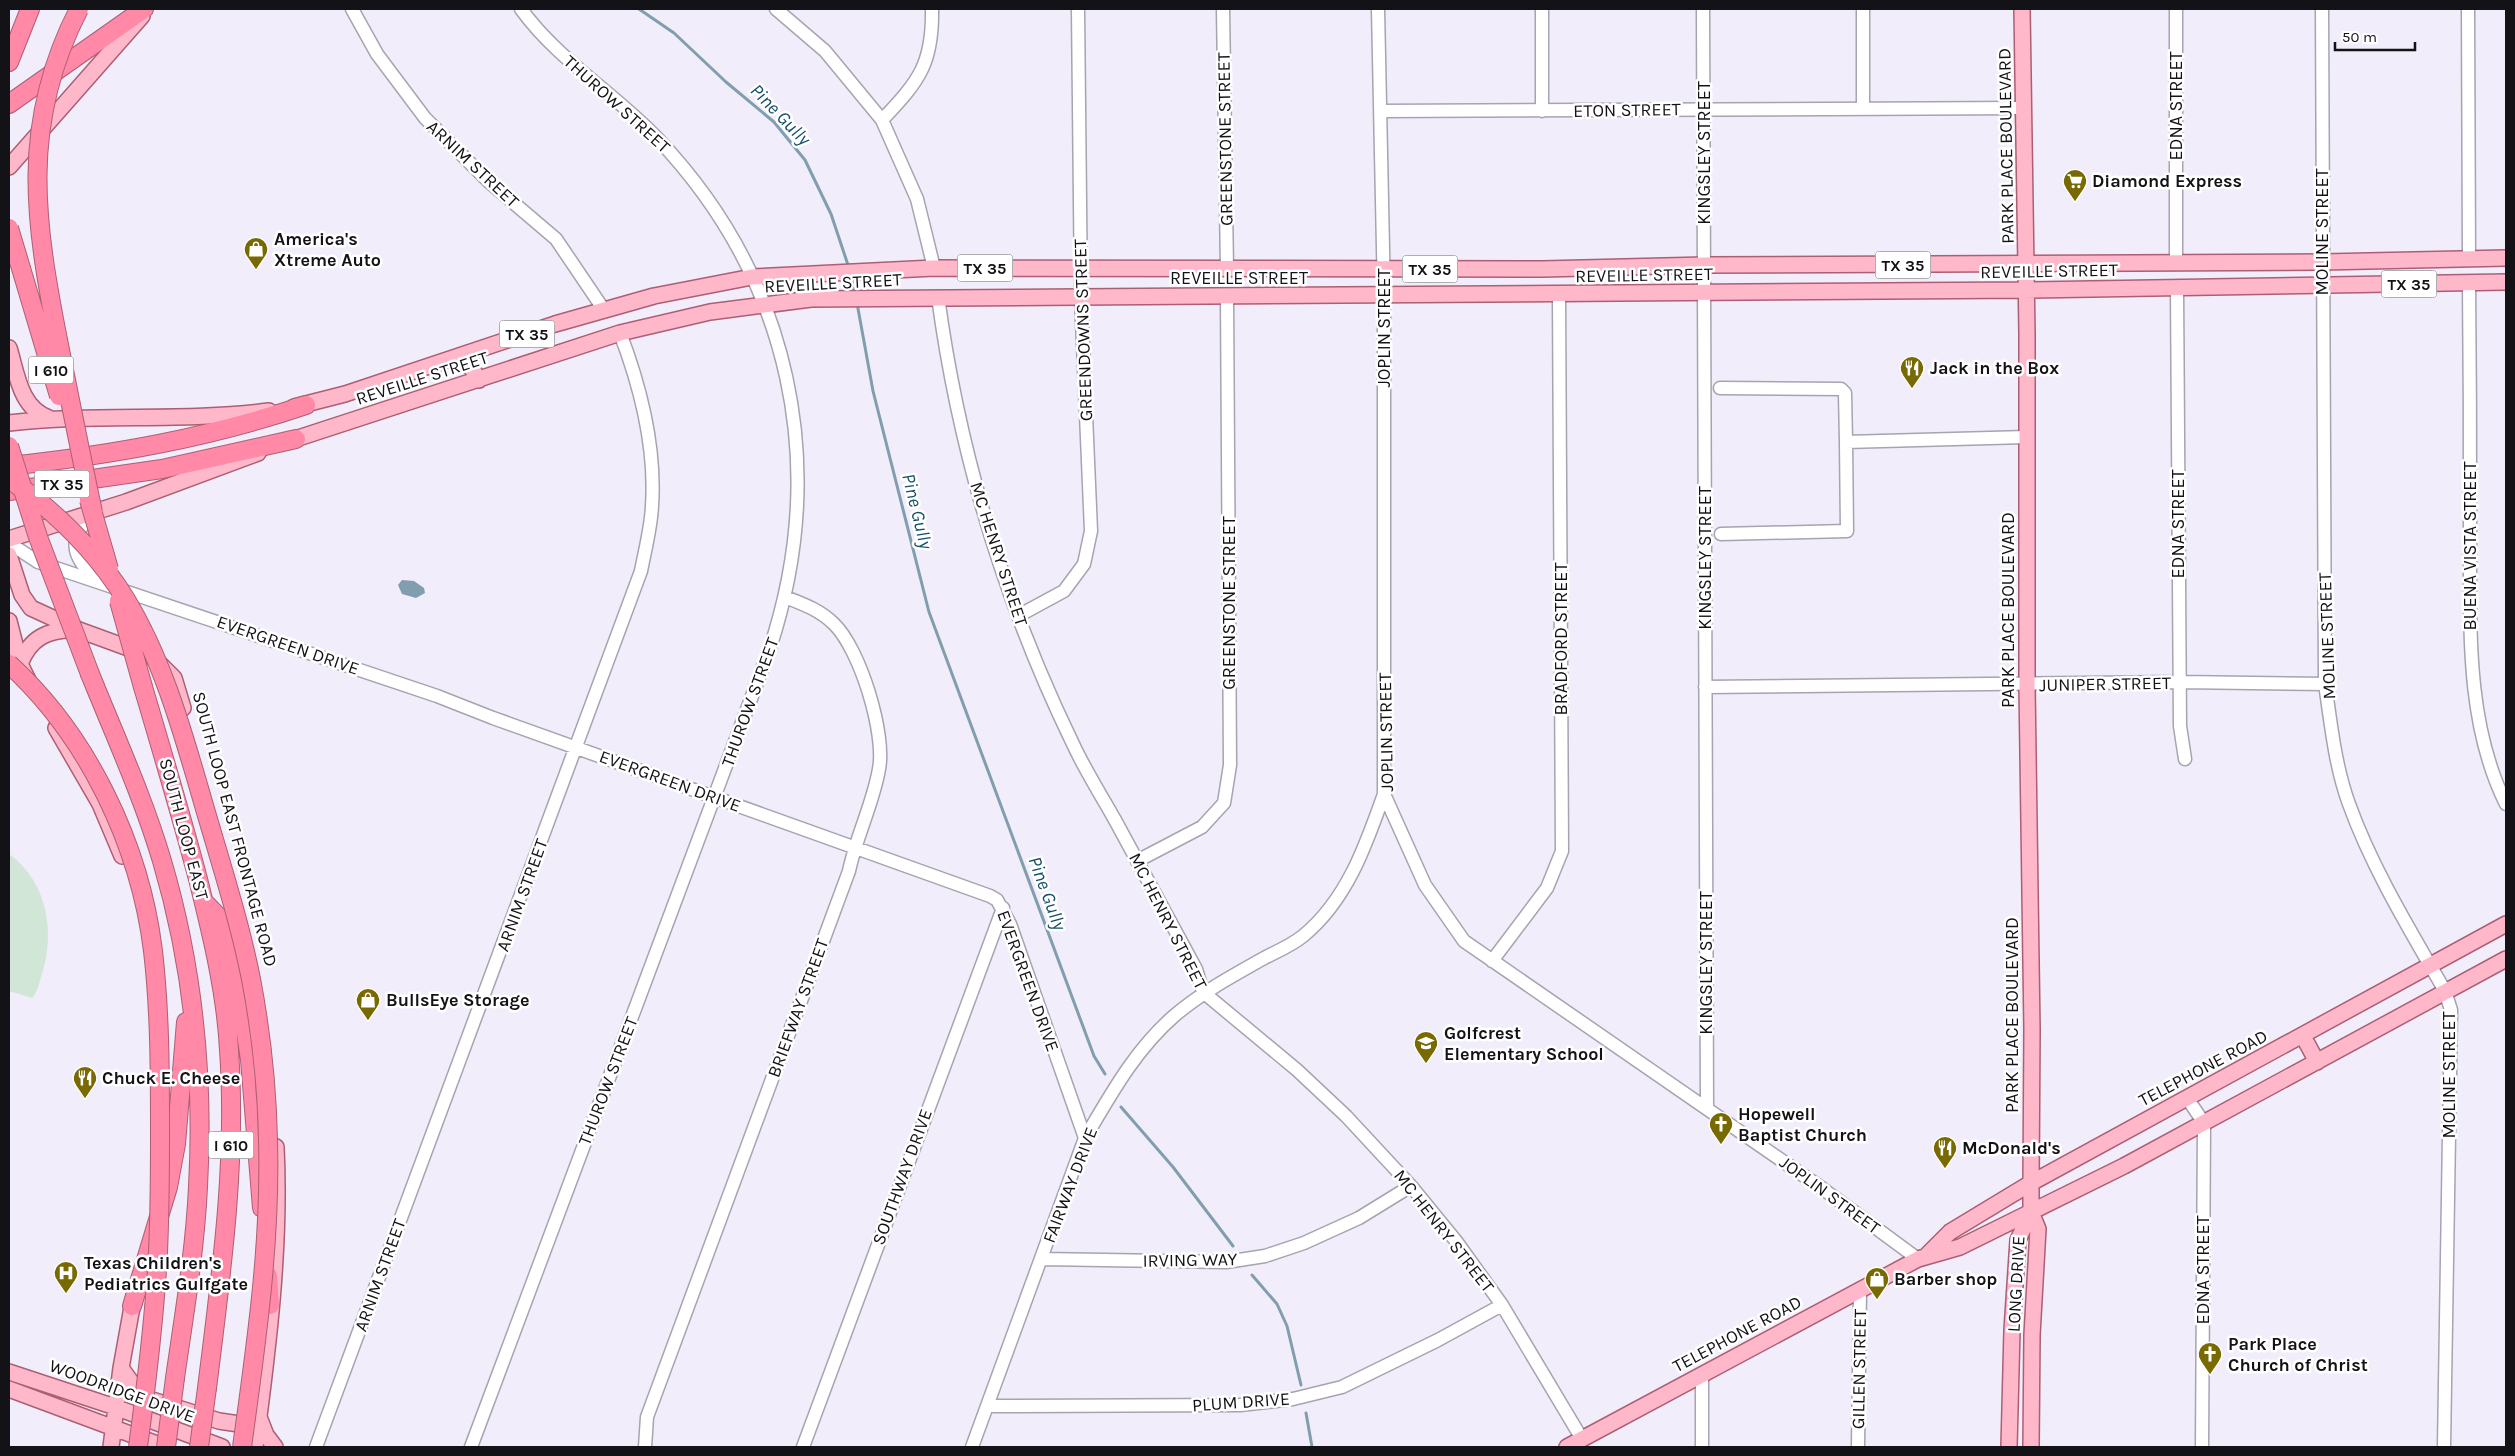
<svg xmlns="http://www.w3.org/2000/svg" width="2515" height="1456" font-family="Karla,sans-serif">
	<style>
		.green { fill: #d2e6d8 }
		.water { fill: #809ead }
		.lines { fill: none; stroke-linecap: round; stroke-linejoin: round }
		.stream { stroke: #809ead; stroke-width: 3 }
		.minor-casing { stroke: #a7a3af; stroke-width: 15 }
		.major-casing { stroke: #ac5f74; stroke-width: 18 }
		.highway-casing { stroke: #ac5f74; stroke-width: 20 }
		.minor { stroke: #fff; stroke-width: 12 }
		.major { stroke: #ffb8ca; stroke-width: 15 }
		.highway { stroke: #ff89a6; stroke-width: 18 }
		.highway-bridge-casing { stroke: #ac5f74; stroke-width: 20; stroke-linecap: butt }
		.highway-bridge { stroke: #ff89a6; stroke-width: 18 }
		.labels { text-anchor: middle; stroke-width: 5; stroke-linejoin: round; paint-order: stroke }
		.shield { fill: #fff; stroke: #5a595c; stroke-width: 1 }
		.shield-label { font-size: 16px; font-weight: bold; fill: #131216 }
		.street-label { font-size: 18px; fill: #131216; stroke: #fff }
		.poi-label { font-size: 18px; font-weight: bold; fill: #131216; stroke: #fff; text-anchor: start }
		.water-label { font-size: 19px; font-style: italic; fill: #134e66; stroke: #fff }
	</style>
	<rect width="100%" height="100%" fill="#f2edfa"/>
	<path class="green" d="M9,854C48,882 56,934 41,977C39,984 37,993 32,998L9,991Z"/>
	<path class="water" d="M402,580L414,581L424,588L425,593L416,598L402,594L398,585Z"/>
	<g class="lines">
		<path class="stream" d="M639,9L674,33L726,82L774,122L805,160L831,214L849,268
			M851,276L855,295
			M857,303L873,391L929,612L1094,1056L1105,1074
			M1121,1107L1173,1167L1233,1246
			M1252,1275L1277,1304L1287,1326L1301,1385
			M1306,1413L1312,1447"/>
		<g class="minor-casing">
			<path id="minor" d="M352,9L377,54L425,118L488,181L556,239L604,310
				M776,9L825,51L882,120L917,199L934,268
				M1223,9L1227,270
				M1378,9L1384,296V794L1425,885L1464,941L1823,1189L1918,1259
				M1703,9L1707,1108
				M2322,9L2325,684C2331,724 2335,766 2349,804C2372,868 2411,932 2445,991L2451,1010L2444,1447
				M2468,9L2469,259
				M1863,109V9
				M1382,111L2023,108
				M1542,111V9
				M882,120C919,81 933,64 932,9
				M2176,263V9
				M2469,283C2470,362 2470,442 2470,521C2471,615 2463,718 2506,804
				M2177,288L2180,726L2185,759
				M938,297C959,452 1005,604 1073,744C1085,770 1101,795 1115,820C1142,870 1169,919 1196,969L1203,992L1297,1070L1346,1116L1411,1186L1456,1241L1502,1305L1582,1439
				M1720,388L1841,389L1845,393L1846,442
				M96,513C67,535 70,557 97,579
				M1721,534L1847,531L1846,442L2026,437
				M9,543L38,562L437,696L493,718L990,896L997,900L1010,924L1085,1138
				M1018,616L1064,591L1084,564L1091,531L1081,298L1078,9
				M1705,687L2180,682L2325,684
				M1137,861L1202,827L1224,803L1230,765L1227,297
				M1492,961L1547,888L1562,851L1559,295
				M2187,1098L2204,1123L2202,1447
				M1042,1259L1226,1262L1265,1256L1304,1243L1359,1218L1411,1186
				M989,1406L1240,1405L1293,1399L1342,1387L1438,1340L1502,1305
				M316,1447L641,571C645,550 651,528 652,506C656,447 641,388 620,333
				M471,1447L770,648C830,465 791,279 657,138C614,93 558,60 521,9
				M645,1447L647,1417L849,871C856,837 873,804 879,769C886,734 860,649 834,624C820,610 803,604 785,597
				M803,1447L1003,908
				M972,1447L1085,1138C1111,1094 1135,1050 1174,1016C1202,992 1234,975 1266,957C1278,951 1292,945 1303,936C1347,900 1366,845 1384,794
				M1702,1447V1374
				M1858,1447L1860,1290"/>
		</g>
		<g class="major-casing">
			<path id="major" d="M2022,9L2027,334V685L2032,1030L2031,1183V1212L2038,1229L2032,1335L2031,1447
				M9,167L142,16
				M9,348C17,374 20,408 49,418
				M464,356L479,380
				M294,407L345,394L555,324L654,296L752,277L934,268L1543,269L1705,265L2323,262L2506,258
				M9,423C95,413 183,422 269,411
				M286,442L620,333L710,312L811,299L2026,290L2506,282
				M9,539L126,502L258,453
				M9,555L22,595L31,608L79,630L153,657L174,678L183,708
				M9,621L20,664L28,680
				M20,664C30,638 48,629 75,630
				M56,728L100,804L122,856
				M2303,1036L2317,1062
				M1927,1255L1950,1232L2031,1183L2506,924
				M121,1368L134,1386L149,1399L219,1421L239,1424L259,1417L266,1435L275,1447
				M9,1372L115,1407L222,1447
				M9,1389L165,1447
				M111,1447L121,1368L134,1296
				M255,1447C268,1349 281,1247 276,1147
				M1567,1447L1918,1259L1960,1247L2124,1166L2506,959
				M2009,1447L2012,1330L2018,1240L2031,1212"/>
		</g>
		<g class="highway-casing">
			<path id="highway" d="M9,62L30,9
				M9,104L144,9
				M9,466C111,455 209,438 306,405
				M9,491L162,469L296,439
				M90,674C115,736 143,797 162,861C193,966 204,1078 198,1187C195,1251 184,1315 175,1378
				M143,687C162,751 181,815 198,879C212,935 226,992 229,1050C237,1164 221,1275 207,1388
				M205,903L227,926L235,959L250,1060L262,1208
				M268,1276L270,1305
				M132,1306L168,1187L176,1144L186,1022"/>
		</g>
		<use href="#minor" class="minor"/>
		<use href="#major" class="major"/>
		<use href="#highway" class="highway"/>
		<g class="highway-bridge-casing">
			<path id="highway-bridge" d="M79,9C19,125 35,223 59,345C70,400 81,456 93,512
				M9,228L59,396
				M9,446L38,537L90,674
				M9,479C55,511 95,550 125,598C163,660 183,733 203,802C220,861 239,919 251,979C261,1032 267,1086 268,1140C271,1243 256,1345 242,1447
				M89,500L109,569
				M119,601L143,687
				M9,664C88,736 140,845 153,951C160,1011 160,1073 160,1133C160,1179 160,1225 157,1270C153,1329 146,1388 138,1447
				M166,1447L175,1378
				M199,1447L207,1388"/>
		</g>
		<use href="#highway-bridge" class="highway-bridge"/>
	</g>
	<defs>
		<g id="supermarket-pin" transform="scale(1.25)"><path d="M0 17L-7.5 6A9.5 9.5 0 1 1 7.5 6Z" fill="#786a01" stroke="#fff"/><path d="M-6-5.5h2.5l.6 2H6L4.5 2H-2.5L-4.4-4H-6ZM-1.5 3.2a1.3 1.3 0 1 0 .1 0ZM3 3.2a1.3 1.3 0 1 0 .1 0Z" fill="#fff"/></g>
		<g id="shop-pin" transform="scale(1.25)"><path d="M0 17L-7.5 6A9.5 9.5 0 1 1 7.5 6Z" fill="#786a01" stroke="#fff"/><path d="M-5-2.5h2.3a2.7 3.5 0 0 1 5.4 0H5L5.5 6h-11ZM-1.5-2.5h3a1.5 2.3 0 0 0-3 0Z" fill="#fff"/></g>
		<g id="restaurant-pin" transform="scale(1.25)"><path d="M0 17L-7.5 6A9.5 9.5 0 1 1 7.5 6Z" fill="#786a01" stroke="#fff"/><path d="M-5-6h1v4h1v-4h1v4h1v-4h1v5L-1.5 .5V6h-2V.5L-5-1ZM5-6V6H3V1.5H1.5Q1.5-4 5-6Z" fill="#fff"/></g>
		<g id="school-pin" transform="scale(1.25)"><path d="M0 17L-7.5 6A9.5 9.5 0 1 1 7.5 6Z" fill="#786a01" stroke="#fff"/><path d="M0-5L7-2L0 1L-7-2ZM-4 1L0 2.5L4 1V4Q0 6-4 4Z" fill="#fff"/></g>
		<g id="church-pin" transform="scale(1.25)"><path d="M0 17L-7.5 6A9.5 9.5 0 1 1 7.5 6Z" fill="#786a01" stroke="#fff"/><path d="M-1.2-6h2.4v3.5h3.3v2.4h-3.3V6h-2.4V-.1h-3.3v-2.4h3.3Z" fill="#fff"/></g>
		<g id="hospital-pin" transform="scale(1.25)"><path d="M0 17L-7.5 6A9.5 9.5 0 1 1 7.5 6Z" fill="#786a01" stroke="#fff"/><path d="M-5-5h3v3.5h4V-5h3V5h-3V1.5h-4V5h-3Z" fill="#fff"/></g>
	</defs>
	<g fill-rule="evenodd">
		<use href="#supermarket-pin" x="2075" y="181"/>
		<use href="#shop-pin" x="256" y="249"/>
		<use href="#restaurant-pin" x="1912" y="368"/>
		<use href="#shop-pin" x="368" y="1000"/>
		<use href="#school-pin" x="1426" y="1043"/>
		<use href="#restaurant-pin" x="85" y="1078"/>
		<use href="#church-pin" x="1721" y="1124"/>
		<use href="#restaurant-pin" x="1945" y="1148"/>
		<use href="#hospital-pin" x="66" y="1273"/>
		<use href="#shop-pin" x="1877" y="1279"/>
		<use href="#church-pin" x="2210" y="1354"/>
	</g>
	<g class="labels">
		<g class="shield">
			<rect x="1875.5" y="251.5" width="55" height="27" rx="4"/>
			<rect x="957.5" y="254.5" width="55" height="27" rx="4"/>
			<rect x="1402.5" y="255.5" width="55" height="27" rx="4"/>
			<rect x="2381.5" y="270.5" width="55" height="27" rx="4"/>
			<rect x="499.5" y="320.5" width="55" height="27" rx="4"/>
			<rect x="28.5" y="356.5" width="45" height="27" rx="4"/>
			<rect x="34.5" y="470.5" width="55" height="27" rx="4"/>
			<rect x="208.5" y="1131.5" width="45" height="27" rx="4"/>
		</g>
		<g class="shield-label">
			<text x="1903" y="271">TX 35</text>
			<text x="985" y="274">TX 35</text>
			<text x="1430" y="275">TX 35</text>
			<text x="2409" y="290">TX 35</text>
			<text x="527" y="340">TX 35</text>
			<text x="51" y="376">I 610</text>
			<text x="62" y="490">TX 35</text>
			<text x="231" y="1151">I 610</text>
		</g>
		<g class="street-label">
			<text transform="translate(617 104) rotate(42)" y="6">THUROW STREET</text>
			<text transform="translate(2176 106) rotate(-90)" y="6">EDNA STREET</text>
			<text transform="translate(1627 110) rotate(-1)" y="6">ETON STREET</text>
			<text transform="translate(1225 139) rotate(-91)" y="6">GREENSTONE STREET</text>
			<text transform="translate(2006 146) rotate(-91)" y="6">PARK PLACE BOULEVARD</text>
			<text transform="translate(1704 153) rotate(-90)" y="6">KINGSLEY STREET</text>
			<text transform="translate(473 164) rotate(43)" y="6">ARNIM STREET</text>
			<text transform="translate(2322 232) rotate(-90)" y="6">MOLINE STREET</text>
			<text transform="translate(2049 271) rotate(-1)" y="6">REVEILLE STREET</text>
			<text transform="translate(1644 275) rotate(-1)" y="6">REVEILLE STREET</text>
			<text x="1239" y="284">REVEILLE STREET</text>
			<text transform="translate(833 283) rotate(-3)" y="6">REVEILLE STREET</text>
			<text transform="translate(1384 328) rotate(-90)" y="6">JOPLIN STREET</text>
			<text transform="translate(1083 330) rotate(-92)" y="6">GREENDOWNS STREET</text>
			<text transform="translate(422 378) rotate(-18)" y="6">REVEILLE STREET</text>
			<text transform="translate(2178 524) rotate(-90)" y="6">EDNA STREET</text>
			<text transform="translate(2470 546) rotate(-90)" y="6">BUENA VISTA STREET</text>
			<text transform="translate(999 554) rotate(72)" y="6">MC HENRY STREET</text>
			<text transform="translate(1705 558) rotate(-90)" y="6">KINGSLEY STREET</text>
			<text transform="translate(1229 603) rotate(-90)" y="6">GREENSTONE STREET</text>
			<text transform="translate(2008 610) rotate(-90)" y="6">PARK PLACE BOULEVARD</text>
			<text transform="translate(2327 636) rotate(-92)" y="6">MOLINE STREET</text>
			<text transform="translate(1561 639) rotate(-90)" y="6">BRADFORD STREET</text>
			<text transform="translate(288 645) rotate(19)" y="6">EVERGREEN DRIVE</text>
			<text transform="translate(2105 684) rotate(-1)" y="6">JUNIPER STREET</text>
			<text transform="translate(750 702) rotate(-70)" y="6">THUROW STREET</text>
			<text transform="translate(1386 732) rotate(-91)" y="6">JOPLIN STREET</text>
			<text transform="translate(670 781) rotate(20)" y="6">EVERGREEN DRIVE</text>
			<text transform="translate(184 829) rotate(75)" y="6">SOUTH LOOP EAST</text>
			<text transform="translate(235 829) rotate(75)" y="6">SOUTH LOOP EAST FRONTAGE ROAD</text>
			<text transform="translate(522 895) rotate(-70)" y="6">ARNIM STREET</text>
			<text transform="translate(1168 921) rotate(63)" y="6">MC HENRY STREET</text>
			<text transform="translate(1706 963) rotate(-90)" y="6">KINGSLEY STREET</text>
			<text transform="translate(1028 981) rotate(70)" y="6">EVERGREEN DRIVE</text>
			<text transform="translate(798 1008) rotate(-70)" y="6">BRIEFWAY STREET</text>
			<text transform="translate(2012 1015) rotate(-90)" y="6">PARK PLACE BOULEVARD</text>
			<text transform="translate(2203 1068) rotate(-28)" y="6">TELEPHONE ROAD</text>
			<text transform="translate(2449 1075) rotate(-90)" y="6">MOLINE STREET</text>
			<text transform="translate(608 1081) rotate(-69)" y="6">THUROW STREET</text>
			<text transform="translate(902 1177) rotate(-70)" y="6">SOUTHWAY DRIVE</text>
			<text transform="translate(1070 1185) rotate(-69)" y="6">FAIRWAY DRIVE</text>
			<text transform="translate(1830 1195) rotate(36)" y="6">JOPLIN STREET</text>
			<text transform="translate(1444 1231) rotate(52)" y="6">MC HENRY STREET</text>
			<text transform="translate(1190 1260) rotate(-1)" y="6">IRVING WAY</text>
			<text transform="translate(2203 1270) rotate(-90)" y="6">EDNA STREET</text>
			<text transform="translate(380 1275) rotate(-70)" y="6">ARNIM STREET</text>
			<text transform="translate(2016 1284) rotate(-87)" y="6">LONG DRIVE</text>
			<text transform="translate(1737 1334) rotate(-28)" y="6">TELEPHONE ROAD</text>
			<text transform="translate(1859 1369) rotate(-89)" y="6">GILLEN STREET</text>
			<text transform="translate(122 1391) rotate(20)" y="6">WOODRIDGE DRIVE</text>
			<text transform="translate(1241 1402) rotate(-4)" y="6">PLUM DRIVE</text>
		</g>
		<g class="poi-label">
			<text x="2092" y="187">Diamond Express</text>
			<text x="274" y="245">America's<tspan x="274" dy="21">Xtreme Auto</tspan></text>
			<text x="1930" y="374">Jack in the Box</text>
			<text x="386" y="1006">BullsEye Storage</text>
			<text x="1444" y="1039">Golfcrest<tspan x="1444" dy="21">Elementary School</tspan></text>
			<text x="102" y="1084">Chuck E. Cheese</text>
			<text x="1738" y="1120">Hopewell<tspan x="1738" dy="21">Baptist Church</tspan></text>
			<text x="1962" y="1154">McDonald's</text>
			<text x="84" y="1269">Texas Children's<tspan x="84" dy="21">Pediatrics Gulfgate</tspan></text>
			<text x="1894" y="1285">Barber shop</text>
			<text x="2228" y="1350">Park Place<tspan x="2228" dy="21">Church of Christ</tspan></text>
		</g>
		<g class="water-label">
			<text transform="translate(781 114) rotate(46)" y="7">Pine Gully</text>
			<text transform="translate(918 511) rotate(76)" y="7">Pine Gully</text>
			<text transform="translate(1048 893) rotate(70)" y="7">Pine Gully</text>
		</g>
	</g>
	<rect width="2515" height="1456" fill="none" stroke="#131216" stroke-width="20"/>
	<path d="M2335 42v8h80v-8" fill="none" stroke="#131216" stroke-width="2.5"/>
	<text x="2342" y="42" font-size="15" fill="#131216" stroke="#ffffff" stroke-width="4" paint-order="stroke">50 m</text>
</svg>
